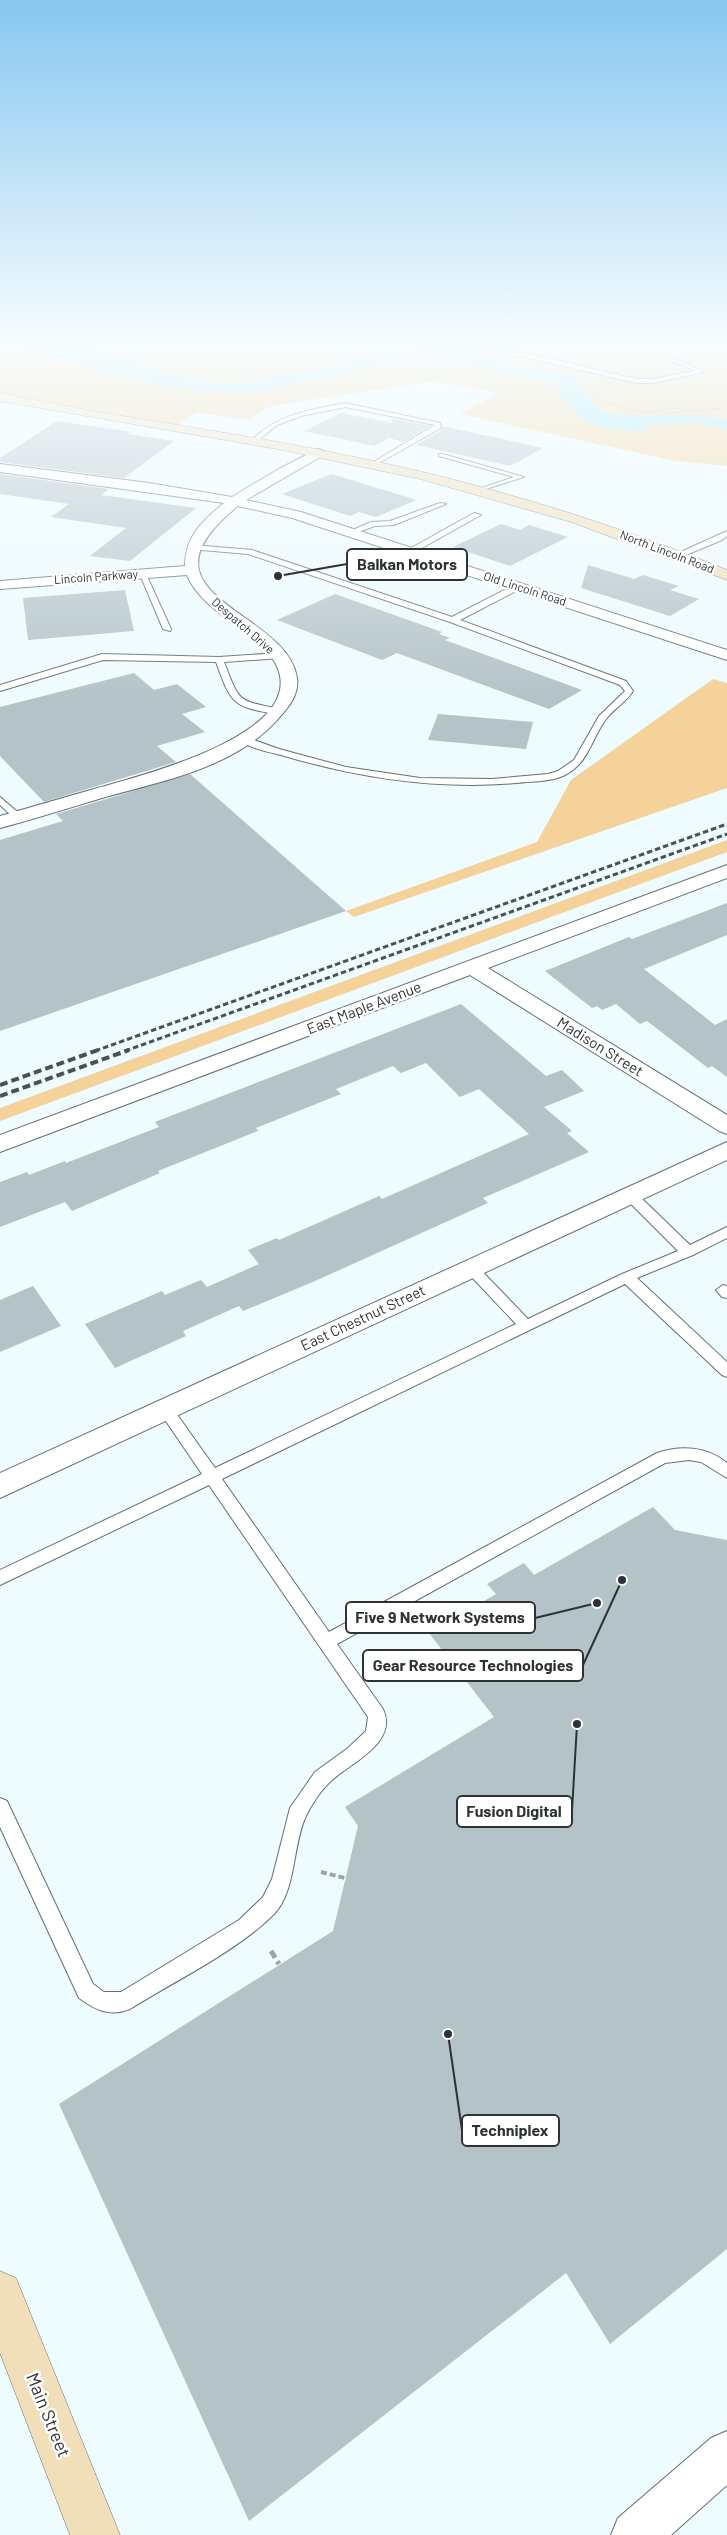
<svg xmlns="http://www.w3.org/2000/svg" width="727" height="2535" font-family="Barlow,sans-serif">
	<style>
		.green { fill: #f5d299 }
		.water { fill: #97e4fb }
		.building { fill: #b4c3c8 }
		.lines { fill: none; stroke-linecap: round; stroke-linejoin: round }
		.lane-casing { stroke: #627074; stroke-width: 2 }
		.street-casing { stroke: #627074; stroke-width: 2 }
		.secondary-casing { stroke: #627074; stroke-width: 1 }
		.path-far2 { stroke: #9ba5a8; stroke-width: 1; stroke-dasharray: 2.5 1; stroke-linecap: butt }
		.path-far1 { stroke: #9ba5a8; stroke-width: 4; stroke-dasharray: 6 3; stroke-linecap: butt }
		.path { stroke: #9ba5a8; stroke-width: 5; stroke-dasharray: 8 4; stroke-linecap: butt }
		.lane { fill: #fff; fill-rule: evenodd }
		.street { fill: #fff; fill-rule: evenodd }
		.secondary { fill: #f0dfb8; fill-rule: evenodd }
		.rail-far1 { stroke: #4a5154; stroke-width: 3; stroke-dasharray: 5.5 3; stroke-linecap: butt }
		.rail { stroke: #4a5154; stroke-width: 4; stroke-dasharray: 8 4; stroke-linecap: butt }
		.labels { text-anchor: middle; stroke-width: 5; stroke-linejoin: round; paint-order: stroke }
		.far-street-label { font-size: 12px; fill: #2d3335; stroke: #fff }
		.street-label { font-size: 15px; fill: #2d3335; stroke: #fff }
		.near-street-label { font-size: 18px; fill: #2d3335; stroke: #fff }
		.leader { fill: none; stroke: #2d3335; stroke-width: 2 }
		.callout-dot { fill: #2d3335; stroke: #fff; stroke-width: 2 }
		.callout { fill: #fff; stroke: #2d3335; stroke-width: 2 }
		.callout-label { font-size: 16px; text-anchor: middle; font-weight: bold; fill: #2d3335 }
	</style>
	<rect width="100%" height="100%" fill="#eefbff"/>
	<path class="green" d="M0,345H9L162,385L232,392H256L378,365L420,362L439,361L473,366L556,382C560,390 564,399 569,406C584,426 617,431 641,431L647,424L692,422L727,429V466L676,461L460,414L498,393L434,381L271,406L249,420L197,412L177,425L0,393Z
		M29,345H572L648,349L667,345H727V423L701,418L601,420L574,387L537,372L455,358L388,360L233,388L172,383Z
		M713,679L727,683V788L354,917L346,911L537,842L571,780Z
		M727,840V852L0,1121V1108Z"/>
	<path class="water" d="M9,345H63L105,352L149,369L188,379L224,384L247,383L363,360L450,355L576,377C582,387 588,401 598,408C615,421 667,414 689,416C702,417 714,418 727,420V429L692,422L648,424L641,431C617,431 584,426 569,406C563,399 560,390 555,382L473,366L439,361L420,362L378,365L256,392H232L162,385L115,375Z"/>
	<path class="building" d="M341,413L392,423L393,419L430,426L403,442L389,438L375,446L304,431Z
		M57,421L132,432L128,434L174,441L124,478L0,462V458Z
		M442,426L543,448L510,466L416,445L442,430Z
		M0,474L109,489L101,495L196,508L130,561L90,556L126,528L51,517L69,504L0,494Z
		M331,474L417,500L376,517L359,512L350,516L282,494Z
		M501,524L520,530L529,525L568,537L510,566L453,547Z
		M588,565L634,579L643,575L679,586L670,590L699,599L670,616L581,588Z
		M125,590L134,631L28,640L23,598Z
		M335,594L442,632L439,634L450,638L445,640L582,690L549,709L397,653L382,660L277,620Z
		M134,673L154,690L177,684L206,707L182,714L205,732L157,746L176,762L44,802L0,756V707Z
		M438,714L533,722L526,749L428,740Z
		M190,774L346,911L0,1031V840L63,821L56,814Z
		M727,903V935L644,969L715,1025L727,1019V1077L712,1066L708,1068L647,1021L640,1024L616,1004L602,1010L597,1006L592,1008L545,971L629,937L632,939Z
		M461,1004L546,1076L562,1070L584,1091L544,1107L572,1131L567,1133L589,1152L483,1198L488,1203L315,1281L243,1311L239,1306L183,1331L186,1336L115,1368L85,1324L162,1291L165,1295L201,1280L207,1287L259,1264L248,1250L277,1238L279,1240L379,1196L382,1199L529,1134L479,1089L460,1097L426,1063L401,1073L393,1066L336,1089L341,1094L256,1128L258,1131L158,1171L160,1173L72,1211L65,1202L0,1227V1182L27,1172L29,1175L65,1161L66,1163L159,1127L155,1122Z
		M33,1286L61,1326L0,1352V1300Z
		M653,1507L675,1530L727,1540V2249L610,2344L566,2273L249,2521L59,2104L333,1931L358,1826L345,1807L494,1717L429,1633L496,1594L487,1584L524,1563L534,1575Z"/>
	<g class="lines">
		<g class="lane-casing">
			<path id="lane" d="M416,345L525,353L636,379H653L695,371L665,358L667,355L704,372L653,383H636L525,357Z
				M345,403L440,423L441,428L372,467L370,464L435,425L345,407L301,416L277,425L256,442L251,441C277,414 310,410 345,403Z
				M439,454H443L524,477L479,491V489L514,477L439,456Z
				M440,503L446,504L394,525L375,526L350,535L346,533L371,522L390,521Z
				M474,513L481,515L411,554L404,552Z
				M727,531V536L722,540L681,557L674,555Z
				M193,545L252,550L452,617L514,585H520V589L460,620L626,681L633,691C626,702 615,708 607,718C591,738 590,762 565,775C551,782 532,781 517,783C436,790 358,778 281,755C268,752 248,748 238,739L246,737L279,749L346,767L420,778L492,779L548,774L558,771L574,760L599,716L625,691L620,685L450,622L248,554L190,549L189,547Z
				M139,572L146,574L171,629L170,631L163,629Z
				M278,653L281,654V658L224,662C240,703 237,700 279,709V713L276,714C232,707 231,703 216,662L103,660L0,691V685L102,654L219,657Z
				M0,797L21,815V819H15L0,805Z
				M630,1191L635,1192L690,1245L727,1227V1238L693,1255L637,1278L727,1362V1377L722,1375L625,1284L222,1479L329,1632L657,1453C680,1445 707,1446 727,1463V1478L701,1462L689,1460L665,1463L337,1644L383,1709C400,1745 344,1765 327,1785C319,1793 311,1806 306,1816C293,1842 296,1891 275,1913C239,1950 175,1981 130,2009C110,2017 95,2010 79,1998L0,1827V1798L7,1801L93,1984L104,1992H121L239,1920L263,1897L272,1879L290,1808L315,1772L348,1748L366,1731L368,1717L209,1485L0,1585V1570L202,1474L161,1414L158,1410L161,1406H171L215,1468L516,1324L466,1271L464,1268L466,1265H476L528,1319L622,1274L678,1251L625,1198L623,1195L625,1192Z
				M723,1285L727,1286V1298L722,1297L716,1290Z"/>
		</g>
		<g class="street-casing">
			<path id="street" d="M318,449L322,450L324,453L322,456L246,500L301,512L727,650V660L292,518L238,506C125,597 287,609 297,678C299,691 292,703 284,712C241,767 165,780 102,798C68,808 34,819 0,828V816C32,807 63,798 94,789C136,777 299,737 279,672C268,634 204,617 187,575L0,589V581L185,566C185,537 202,521 224,503L0,472V464L149,483L232,497L277,470Z
				M727,865V878L488,968L727,1115V1134L719,1131L470,975L0,1152V1135Z
				M727,1142V1160L0,1498V1473Z
				M727,2431V2485L671,2535H611L618,2518L711,2438Z"/>
		</g>
		<g class="secondary-casing">
			<path id="secondary" d="M0,393C122,419 247,433 369,460C492,486 611,523 727,570V580L571,522L420,479L277,449L0,401Z
				M0,2271L16,2278L120,2535H70L0,2353Z"/>
		</g>
		<path class="path-far2" d="M596,391V396C618,409 646,417 671,408L668,405
			M671,408L689,411L727,408
			M663,413L684,412"/>
		<path class="path-far1" d="M321,1872L345,1878"/>
		<path class="path" d="M271,1951L279,1964"/>
		<use href="#lane" class="lane"/>
		<use href="#street" class="street"/>
		<use href="#secondary" class="secondary"/>
		<path class="rail-far1" d="M95,1051L727,824
			M125,1051L727,834"/>
		<path class="rail" d="M0,1085L98,1050
			M0,1096L129,1050"/>
	</g>
	<linearGradient id="sky" x2="0" y2="1"><stop stop-color="#87c7f0"/><stop offset="0.49" stop-color="#f7fdff"/><stop offset="1" stop-color="#f7fdff" stop-opacity="0"/></linearGradient>
	<rect width="727" height="700" fill="url(#sky)"/>
	<g class="labels">
		<g class="far-street-label">
			<text transform="translate(667 552) rotate(21)" y="4">North Lincoln Road</text>
			<text transform="translate(96 577) rotate(-4)" y="4">Lincoln Parkway</text>
			<text transform="translate(525 589) rotate(18)" y="4">Old Lincoln Road</text>
			<text transform="translate(243 626) rotate(41)" y="4">Despatch Drive</text>
		</g>
		<g class="street-label">
			<text transform="translate(364 1008) rotate(-21)" y="5">East Maple Avenue</text>
			<text transform="translate(600 1047) rotate(32)" y="5">Madison Street</text>
			<text transform="translate(363 1318) rotate(-25)" y="5">East Chestnut Street</text>
		</g>
		<g class="near-street-label">
			<text transform="translate(48 2415) rotate(68)" y="6">Main Street</text>
		</g>
	</g>
	<path class="leader" d="M278 576L347 564M597 1603L535 1618M622 1580L583 1665M577 1724L572 1811M448 2034L462 2130"/>
	<g class="callout-dot">
		<circle cx="278" cy="576" r="5"/>
		<circle cx="597" cy="1603" r="5"/>
		<circle cx="622" cy="1580" r="5"/>
		<circle cx="577" cy="1724" r="5"/>
		<circle cx="448" cy="2034" r="5"/>
	</g>
	<g class="callout">
		<rect x="347" y="549" width="120" height="31" rx="5"/>
		<rect x="346" y="1602" width="189" height="31" rx="5"/>
		<rect x="363" y="1650" width="220" height="31" rx="5"/>
		<rect x="457" y="1796" width="115" height="31" rx="5"/>
		<rect x="462" y="2115" width="97" height="31" rx="5"/>
	</g>
	<g class="callout-label">
		<text x="407" y="570">Balkan Motors</text>
		<text x="440" y="1623">Five 9 Network Systems</text>
		<text x="473" y="1671">Gear Resource Technologies</text>
		<text x="514" y="1817">Fusion Digital</text>
		<text x="510" y="2136">Techniplex</text>
	</g>
</svg>
